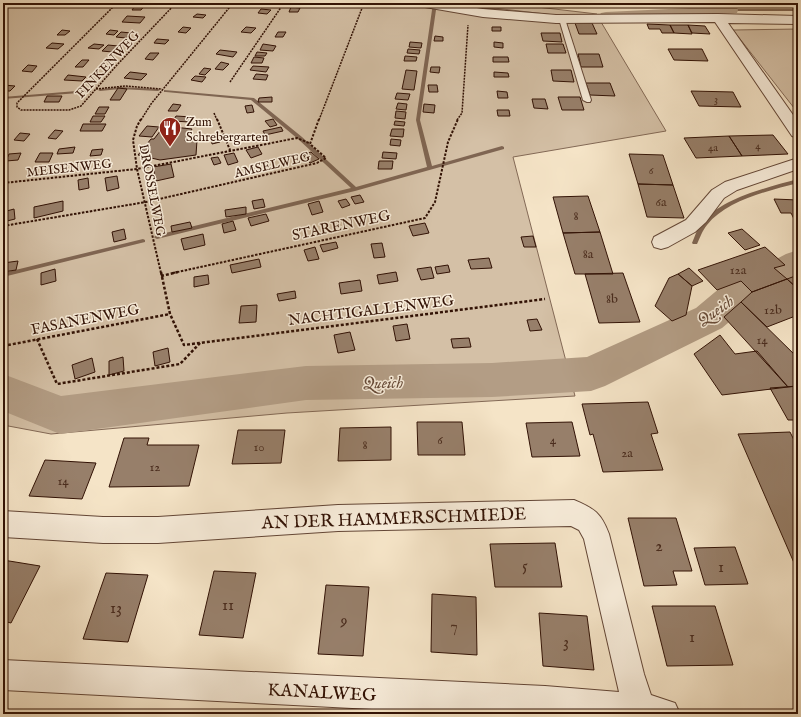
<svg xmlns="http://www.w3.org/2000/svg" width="801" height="717" font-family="'IM FELL English',serif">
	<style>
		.green { fill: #d4c0a6; stroke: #836956 }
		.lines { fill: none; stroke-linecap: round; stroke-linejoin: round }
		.stream { fill: #7f6552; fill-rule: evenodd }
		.canal { fill: #b39d85; fill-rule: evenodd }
		.river { fill: #b39d85; fill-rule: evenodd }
		.building { fill: #977f6a; stroke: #321205 }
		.lane-casing { stroke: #634636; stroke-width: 2 }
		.street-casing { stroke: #634636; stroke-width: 2 }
		.path-far2 { stroke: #321205; stroke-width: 1.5; stroke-dasharray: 2 1; stroke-linecap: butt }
		.path-far1 { stroke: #321205; stroke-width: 2; stroke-dasharray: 2.5 1.5; stroke-linecap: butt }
		.path { stroke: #321205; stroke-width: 2.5; stroke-dasharray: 3 2; stroke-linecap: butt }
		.lane { fill: #f8eddb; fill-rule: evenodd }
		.street { fill: #f8eddb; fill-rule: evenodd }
		.labels { text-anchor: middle; stroke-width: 3; stroke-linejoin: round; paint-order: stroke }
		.far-number-label { font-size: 11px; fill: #4b2d1e }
		.far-street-label { font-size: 13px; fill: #321205; stroke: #f8eddb }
		.far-poi-label { font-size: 13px; fill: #321205; stroke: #f8eddb; text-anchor: start }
		.number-label { font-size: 13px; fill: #4b2d1e }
		.street-label { font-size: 15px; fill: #321205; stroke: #f8eddb }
		.water-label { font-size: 16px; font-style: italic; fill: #664a38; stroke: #f8eddb }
		.near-number-label { font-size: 16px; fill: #4b2d1e }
		.near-street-label { font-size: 18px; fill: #321205; stroke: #f8eddb }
	</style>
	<rect width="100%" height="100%" fill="#f5e4c7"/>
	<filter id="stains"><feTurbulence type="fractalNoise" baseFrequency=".005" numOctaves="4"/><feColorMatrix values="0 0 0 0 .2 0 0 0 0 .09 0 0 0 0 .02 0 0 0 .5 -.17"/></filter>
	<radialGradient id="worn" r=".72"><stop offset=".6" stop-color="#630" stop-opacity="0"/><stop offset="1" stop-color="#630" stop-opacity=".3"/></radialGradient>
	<path class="green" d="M3,3H414L432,5L448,11L486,16L601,22L666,131L513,157L575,396L287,413L51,434L3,425Z
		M451,3H503L597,14L598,17L554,15Z
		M798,29V113L733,30Z"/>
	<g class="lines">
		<path class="stream" d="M433,3H437L420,120L432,166L502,146L504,147V149L355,191L157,239L155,238L154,237L157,235L351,188L298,139L251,100L166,92H164V90L254,98L302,137L356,187L427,167L416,120Z
			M445,3H456L524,12L526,13L524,14L447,4Z
			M731,9H798V11H731Z
			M120,87L158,89L160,90L158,91L120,89L100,91L98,90L100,89Z
			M89,90H91V92L3,99V97Z
			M798,179V183C768,191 727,200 707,225C702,231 700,238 697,244H693L692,243C695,236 697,229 701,224C720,198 769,187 798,179Z
			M143,239L145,240V242L3,277V273Z"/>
		<path class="canal" d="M732,6L737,7L738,10L737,13L606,20L601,19L599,16L601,13L606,12Z"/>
		<path class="river" d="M798,250V279L780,286L767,282L762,273L767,264L786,254Z
			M746,273L759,277L764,287L759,297L722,328L605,386L591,391L492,397L306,400L60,434L3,411V374L61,396L306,366L492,363L587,357L696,308L733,277Z"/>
	</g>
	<path class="building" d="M137,3L146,4L141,10H132Z
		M291,7L300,8L298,12H289Z
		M261,9L271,10L267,14L258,13Z
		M197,14L206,15L203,18L193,17Z
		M127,16L145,17L140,23L122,22Z
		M575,23H592L597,34H579Z
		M647,24L670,25L674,33H662L660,29H649Z
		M670,25H688L692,34L674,33Z
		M688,25L705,26L710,34L692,33Z
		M183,27L191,28L186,33L178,32Z
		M246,27L256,28L251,33L241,32Z
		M492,27H501V31H492Z
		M62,30L70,31L65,35H57Z
		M110,30L118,31L114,35L106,34Z
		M121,32L131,33L126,38L116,37Z
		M278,32H286L283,37H275Z
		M541,33H560L562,42L543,41Z
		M435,36L443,37V41H434Z
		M157,39L169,40L165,44L154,43Z
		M410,42L422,43L421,48L409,47Z
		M494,42L503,43V48L494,47Z
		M52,43L64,44L58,49L46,48Z
		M94,44L104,45L99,49L88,48Z
		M263,44L276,46L273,51L260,50Z
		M546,44H563L566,53H548Z
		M108,45L118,46L112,52L102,51Z
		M408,49L420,50L419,54L407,53Z
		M668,49H702L708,61L674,60Z
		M220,50L237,52L233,57L216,54Z
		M257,52L267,53L265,56H255Z
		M150,53H159L153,60L145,59Z
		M578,54H599L603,67H581Z
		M405,56L417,57L416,61H404Z
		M254,57L264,58L262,63H251Z
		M493,57H508L509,62H493Z
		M82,60H89L83,67H75Z
		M221,62L229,64L223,70L215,69Z
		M28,65L37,66L32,72L22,71Z
		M253,66L269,67L266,72L250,70Z
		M431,67H440L439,73L430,72Z
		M204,68L211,69L205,75L199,74Z
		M406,70L417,71L414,90L402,89Z
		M551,70H571L574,82L553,81Z
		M130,72L147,74L141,80L124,78Z
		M494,72L508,73L509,77H494Z
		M256,74L268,75L266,80L253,79Z
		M68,75L86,77L82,81L64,80Z
		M195,76L206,77L202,82L191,80Z
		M586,83H610L615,96L590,95Z
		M4,85L15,86L10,91H3Z
		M428,85H437L438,92H429Z
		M118,88L127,89L120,100H110Z
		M497,91L507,92L508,98H498Z
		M691,91L733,92L741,107L699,106Z
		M397,93L410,94L408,100L395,99Z
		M47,96H62L59,102H44Z
		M272,97V102H258L259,98Z
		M558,97H580L584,110H562Z
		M532,99H545L548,109L534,108Z
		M398,103L407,104L406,110L396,109Z
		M173,104L181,105L177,111H168Z
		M424,104L435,105L434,113L423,112Z
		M252,105L254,112L247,113L245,106Z
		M99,107H109L105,114H95Z
		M497,110H509L510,116H498Z
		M396,111L406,112L405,119L395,118Z
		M93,116H105L101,122H90Z
		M176,116L192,117L189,122L173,121Z
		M273,119L277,125L270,127L265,121Z
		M395,121L405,122L404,126L394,125Z
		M83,124H106L102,131H80Z
		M147,126L159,127L152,137L139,136Z
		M164,126L192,129L185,141L197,140L196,155L160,160L138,155L151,139H154Z
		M281,127L283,131L265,135L263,131Z
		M392,129H404L403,137L390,136Z
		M55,130L63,131L56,139L48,138Z
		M20,133L30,134L24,141L14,140Z
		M218,134L220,142L212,144L211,135Z
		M773,135L788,154L742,156L729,136Z
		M729,136L742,156L696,158L684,138Z
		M391,139L401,140L400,146L390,145Z
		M75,147L73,153L57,154L59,149Z
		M258,147L262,154L251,158L246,150Z
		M103,149L101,155L90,156L92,150Z
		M311,152L319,159L310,163L303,155Z
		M383,152L397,153L396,159L382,158Z
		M21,153L18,160L6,161L9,154Z
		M40,153H53L49,162H35Z
		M234,153L238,162L228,165L224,155Z
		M629,154L663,155L673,185L638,184Z
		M218,157L221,163L214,165L211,158Z
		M379,161H393L392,169H378Z
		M171,164L174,177L156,181L153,167Z
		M117,176L119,188L107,191L105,178Z
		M88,178L89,188L79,190L78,180Z
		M638,184L673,185L684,218L647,217Z
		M360,195L364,202L355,204L351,197Z
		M588,196L600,232L563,233L553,197Z
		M263,199L265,207L254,209L252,201Z
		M346,199L350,205L342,208L338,201Z
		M774,199L798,200V227L791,213H781Z
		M63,201V211L34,218V207Z
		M319,201L323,212L312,215L308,204Z
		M246,207V214L226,217L225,210Z
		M14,209L15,219L3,222V212Z
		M266,214L269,221L251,226L248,218Z
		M233,221L236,230L224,233L222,224Z
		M190,222L192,228L172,232L171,226Z
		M425,223L429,233L413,236L409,226Z
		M124,229L126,239L114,242L112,232Z
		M742,229L760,245L745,250L728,233Z
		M600,232L613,274H575L563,233Z
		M203,234L205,245L184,250L181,239Z
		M533,236L536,247H524L521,237Z
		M336,242L338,248L323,252L320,245Z
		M382,243L385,257L374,258L371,244Z
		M315,247L319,259L308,261L304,250Z
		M765,247L785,265L774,268L787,279L752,292L741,281L717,290L698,270Z
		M489,258L492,268L471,269L468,260Z
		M259,259L261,267L232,273L230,265Z
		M18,261L16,270L3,272V263Z
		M448,265L450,272L437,274L435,267Z
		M431,267L434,278L421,280L417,269Z
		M689,268L703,281L692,286L678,274Z
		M55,269L56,281L41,285V273Z
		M396,272L398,281L379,284L377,275Z
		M623,273L640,322L599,323L585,274Z
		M678,274L692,286L686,315L672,321L655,306L669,278Z
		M208,275L209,284L194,287V277Z
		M798,275V289L787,279Z
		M787,279L798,289V315L767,327L741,302L752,292Z
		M360,280L362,291L341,294L339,283Z
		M295,291L296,298L279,301L277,294Z
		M741,302L798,358V386L788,387L724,317Z
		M257,305L256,322L239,323L241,306Z
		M537,319L542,330L530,331L527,320Z
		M407,324L410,339L396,341L393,326Z
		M350,332L355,350L338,353L334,335Z
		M720,335L735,354L757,351L788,387L722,395L694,354Z
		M469,338L471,347L453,348L451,339Z
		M168,348L170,362L155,366L153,352Z
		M123,357L124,371L109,375V361Z
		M92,358L95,372L75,379L72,365Z
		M798,386V420H788L770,388Z
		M648,402L658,433L651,434L663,470L603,472L593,434L590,435L582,404Z
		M417,422H462L465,455H418Z
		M572,422L580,456L532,457L526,423Z
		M391,427V460L338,461L340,428Z
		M238,430H285L281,463L232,464Z
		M790,432L798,448V572L738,434Z
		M124,438H149L147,445H199L189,486L109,487Z
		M45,460L96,463L82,499L29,496Z
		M628,518H676L692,571H673L677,585L644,586Z
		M555,543L562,587H495L490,544Z
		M735,547L748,584L705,585L694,548Z
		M3,560L40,566L11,623L3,621Z
		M214,571L256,573L243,638L199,635Z
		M106,573L148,575L128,642L83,639Z
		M326,585L369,587L363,656L318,654Z
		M432,594L476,597L477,655L431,652Z
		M652,606H715L733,665L667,666Z
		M539,613L587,616L594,670L543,666Z"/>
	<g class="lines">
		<g class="lane-casing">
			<path id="lane" d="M560,18L565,19L591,100L590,102H587L583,100L559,19Z"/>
		</g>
		<g class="street-casing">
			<path id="street" d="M419,3H446L483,9L556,15L718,14L798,16V24L728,23L798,122V138L792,136L715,22L556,23L483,17L425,7L421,6Z
				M798,158V169L737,190L724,198L706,222L695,232L668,247L661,249L654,247L652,242L654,237L686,220L712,190L725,182Z
				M574,500C595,509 601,513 609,534L644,674L651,695L675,703L680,714H470L3,690V660L545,686L619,692L584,539L579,530L571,526L338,531L158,543H103L3,537V511L103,517H158L338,505Z"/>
		</g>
		<path class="path-far2" d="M117,3L17,103V107L21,110H69L81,106L116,66L176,3
			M230,82L284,3
			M96,89L125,86L162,89
			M214,113L217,120
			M141,120L151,104L233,3
			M319,120L364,3
			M457,120L462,113L468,25"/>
		<path class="path-far1" d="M141,119L137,126L133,140L137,169L161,273
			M217,119L230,150
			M3,183L137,169L297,138L309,143
			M3,226L146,202L317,163L326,158L310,144L319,119
			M173,273L425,218L435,202L448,142L458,119"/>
		<path class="path" d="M161,272L170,314L184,345L545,299
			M161,276L178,272
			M37,339L57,384L180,364L200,343
			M3,346L170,314"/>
		<use href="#lane" class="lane"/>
		<use href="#street" class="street"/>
	</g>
	<defs>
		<g id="restaurant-pin" transform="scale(1.15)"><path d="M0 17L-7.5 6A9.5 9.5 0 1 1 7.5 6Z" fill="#8f2418" stroke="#f8eddb"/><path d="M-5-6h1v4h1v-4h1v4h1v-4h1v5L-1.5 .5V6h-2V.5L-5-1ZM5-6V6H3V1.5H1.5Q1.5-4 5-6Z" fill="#fff"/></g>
	</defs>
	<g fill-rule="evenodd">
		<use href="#restaurant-pin" x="170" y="128"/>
	</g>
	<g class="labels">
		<g class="far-number-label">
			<text x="716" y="103">3</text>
			<text x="758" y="149">4</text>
			<text x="713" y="151">4a</text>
			<text x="651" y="174">6</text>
		</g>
		<g class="far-street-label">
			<text transform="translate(107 64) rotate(-47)" y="5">FINKENWEG</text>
			<text transform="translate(272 164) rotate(-13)" y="5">AMSELWEG</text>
			<text transform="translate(69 167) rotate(-6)" y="5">MEISENWEG</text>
			<text transform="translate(153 190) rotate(79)" y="5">DROSSELWEG</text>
		</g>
		<g class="far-poi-label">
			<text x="186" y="126">Zum<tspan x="186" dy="15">Schrebergarten</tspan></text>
		</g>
		<g class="number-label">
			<text x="661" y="206">6a</text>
			<text x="576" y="220">8</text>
			<text x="588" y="258">8a</text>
			<text x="738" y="274">12a</text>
			<text x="612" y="303">8b</text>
			<text x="773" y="314">12b</text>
			<text x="762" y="344">14</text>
			<text x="440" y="444">6</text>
			<text x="553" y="444">4</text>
			<text x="365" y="449">8</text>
			<text x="259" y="451">10</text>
			<text x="627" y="457">2a</text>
			<text x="155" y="471">12</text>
			<text x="63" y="485">14</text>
		</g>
		<g class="street-label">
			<text transform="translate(341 225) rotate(-12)" y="5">STARENWEG</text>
			<text transform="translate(371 310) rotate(-7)" y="5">NACHTIGALLENWEG</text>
			<text transform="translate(85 319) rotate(-11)" y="5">FASANENWEG</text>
		</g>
		<g class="water-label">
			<text transform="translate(715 310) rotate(-35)" y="6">Queich</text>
			<text transform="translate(383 382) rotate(-1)" y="6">Queich</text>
		</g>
		<g class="near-number-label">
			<text x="659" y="551">2</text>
			<text x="525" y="571">5</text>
			<text x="721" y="572">1</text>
			<text x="228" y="610">11</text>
			<text x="116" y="613">13</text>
			<text x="344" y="626">9</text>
			<text x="454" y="631">7</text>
			<text x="692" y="642">1</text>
			<text x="566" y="647">3</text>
		</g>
		<g class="near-street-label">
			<text transform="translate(394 518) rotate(-2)" y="6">AN DER HAMMERSCHMIEDE</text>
			<text transform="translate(322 692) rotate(3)" y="6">KANALWEG</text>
		</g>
	</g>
	<rect width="801" height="717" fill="none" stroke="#f5e4c7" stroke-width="16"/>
	<rect x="4" y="4" width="793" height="709" fill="none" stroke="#321205" stroke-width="2"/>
	<rect x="8" y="8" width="785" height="701" fill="none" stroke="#321205"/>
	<rect width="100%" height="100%" filter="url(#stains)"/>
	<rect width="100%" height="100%" fill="url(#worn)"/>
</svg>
